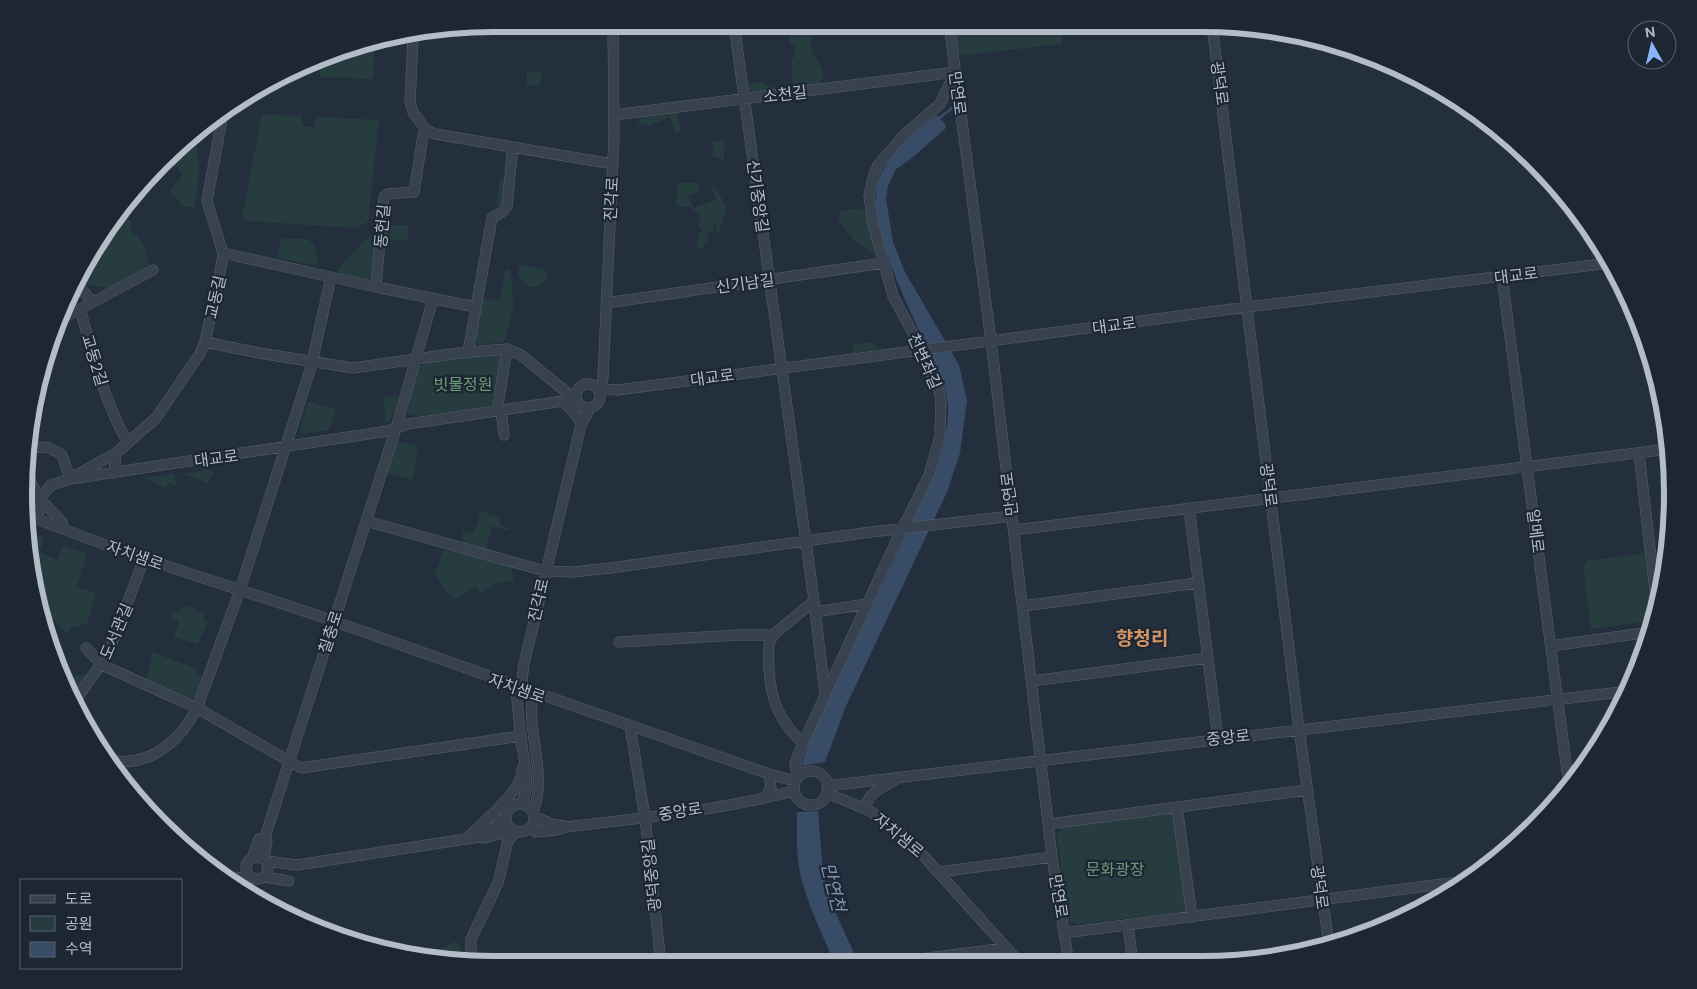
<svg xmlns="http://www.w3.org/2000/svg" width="1697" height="989" font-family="'DM Sans','Noto Sans KR',sans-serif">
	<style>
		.green { fill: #263c3f }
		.water { fill: #394c67 }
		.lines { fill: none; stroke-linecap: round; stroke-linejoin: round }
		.stream { stroke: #394c67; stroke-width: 2.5 }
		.minor-casing { stroke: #565f6c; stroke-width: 11 }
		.minor { stroke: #38414e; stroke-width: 10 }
		.labels { text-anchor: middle; stroke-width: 4.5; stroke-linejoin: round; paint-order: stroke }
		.street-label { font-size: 16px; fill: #b4bcc9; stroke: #1d2633 }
		.park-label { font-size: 16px; fill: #6b9a76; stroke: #1d2633 }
		.water-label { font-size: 18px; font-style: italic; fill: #7c92b1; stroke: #1d2633 }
		.quarter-label { font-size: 19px; font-weight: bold; fill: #d59563; stroke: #1d2633 }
		.rim { fill: none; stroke: #b4bcc9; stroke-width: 6 }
	</style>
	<rect width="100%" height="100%" fill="#242f3e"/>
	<path class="green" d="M955,24L1060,25L1062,44L958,56Z
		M790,26H813C813,34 810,43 812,50C815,64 831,67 819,85L795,88L792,86V58L795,57L794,46L790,43Z
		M353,47L375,48L373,79L320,77V61L343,49Z
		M527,72L541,73L540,86H527Z
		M759,82L782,90L755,94L747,89L746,83Z
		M678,112L680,132H675L669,117L650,126L637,123L642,117Z
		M262,114L301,116L303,126L314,127L315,119L317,117L379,120L368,222L355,228L246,221L242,218Z
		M195,135C200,159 200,182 194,207H183L176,197L169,193L183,174L177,167L164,168Z
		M713,141H725L724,160L712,156Z
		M500,177L507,180L504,203L501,207L496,203Z
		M697,182L699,191L688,196L693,208L716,200L711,186L718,191L726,208L719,232H717L716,223H713L714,232H703L708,233V242L704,243V248L696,247L699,232H702L699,225L701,215L697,214L690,207L676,206L677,188L680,183Z
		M850,209L866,210L876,254C858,248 848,234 838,219L840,212Z
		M124,210L131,223L132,234H137L145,248L150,270L114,288L83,285L80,283L103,233Z
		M385,224L409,226L407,241L384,239Z
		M374,234L376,237L372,277L368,280L339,274L338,269L369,236Z
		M281,238L308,239L315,246L318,266L277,258Z
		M523,265L544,269L547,278L540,286L528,287L518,276L519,267Z
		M505,269L510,270L514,304L505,339L502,342L479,345L475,340L482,298L500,301Z
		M871,342L877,346V350L853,353L852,345Z
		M493,353L499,357L500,361L492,406L419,416L409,414L406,410L418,368L425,363Z
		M384,396L398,397L391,420L385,423Z
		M308,401L336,410L329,430L303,434L300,431Z
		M396,440L417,446L418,449L412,480L385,473Z
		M212,469L213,474L208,484L185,474Z
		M174,474L176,486L168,483L165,488L144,478Z
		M479,512H488V515L500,518L499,525L509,528V531L492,526L486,550L462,542L463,531L472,533L478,523Z
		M30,533L44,538L40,552L57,560L63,545L87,554L77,587L96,593L87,623L72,628L67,633L49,616L42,590L39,588Z
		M444,549L512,567L514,581L499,582L481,593L475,587L455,600L443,588L435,574Z
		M1644,553L1652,616L1644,622L1591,629L1583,568L1587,561Z
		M182,606L196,608L195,611L205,613L203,619L208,621L198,644L174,637L179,621L170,618L172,612L179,613Z
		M152,652L198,669L197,674L203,676L195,696L187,700L146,683Z
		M90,674L75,694L66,678Z
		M1168,811L1175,817L1187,909L1183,912L1077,924L1068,921L1057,834L1066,824Z
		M455,942L460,947L462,957L467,964L432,958L434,952Z"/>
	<path class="water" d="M937,115L946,125L945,129C929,142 912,160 896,169L888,186L886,199L893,242L905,272L959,365L967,401L960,453L947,492L846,706L825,762L801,766L812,735L937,468C943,447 949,426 948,404C946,384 935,366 927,347C910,310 863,218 879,179C890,151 915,133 937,115Z
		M818,811L823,874L831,903L859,964H835C823,936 809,908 801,877C796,856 797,834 797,812Z"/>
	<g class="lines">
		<path class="stream" d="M937,120L952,108"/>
		<g class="minor-casing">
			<path id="minor" d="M734,24L813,593L825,694
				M949,24L991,341L1052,857L1069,964
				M1212,25L1299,729L1329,945
				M614,115L956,72
				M426,130L435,134L613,164
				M223,253L331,277
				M1502,276L1569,786
				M79,286L92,302
				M376,287L475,307
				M606,303L884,263
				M80,309C93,354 104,401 127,441
				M65,317L153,270
				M205,342L259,353L353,368L459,353L507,349L521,355L571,396
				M468,352L492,218L502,212L507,206L512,156L510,147
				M576 396a12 12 0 1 1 24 0a12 12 0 1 1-24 0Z
				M598,389L618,390L1247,307L1610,263
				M600,395L603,377L614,136L613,24
				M562,402L571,409L579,420
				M504,435L501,410L498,405L507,349
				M30,448L47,447L62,455L70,478
				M1639,453L1657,609
				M114,473L116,453L156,418L199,355L205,342L222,262L223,253L207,201L223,113
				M26,474L35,490
				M73,477L116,453
				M25,487L35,490L42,502L39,511L28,518
				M41,497L51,485L70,479L388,431L408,424L563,401L578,403
				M41,500L62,522L63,529
				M1189,508L1218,738
				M32,517C131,557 235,587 336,622C480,673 625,724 769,774L795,781
				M366,521L545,571L573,572L610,568L871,532L1012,516
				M1014,530L1669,449
				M1023,606L1198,583
				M815,612L867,604
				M619,642L738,635H773
				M1551,646L1650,632
				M86,648L102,665L197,708L301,768L521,736
				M1032,681L1208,658
				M516,688C518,707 519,727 522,746C525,767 530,783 522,804
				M521,689L524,664L581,425L590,408
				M533,694C526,733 548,773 533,812
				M77,698L108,654L144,559
				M630,726L645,817L661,964
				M803,743C772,716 767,683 769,644L773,635L814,601
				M110,760C150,768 180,741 197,708L240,590L311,367L331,277L376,287L384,197L388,194L414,192L423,135L426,130L413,112L410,102L413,37
				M794 788a17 17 0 1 1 34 0a17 17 0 1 1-34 0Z
				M798,777L795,764L799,752L893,548L929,475L940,436L941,401L938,386L918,350L915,337L893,296L873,224L869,195L873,178L878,165L904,135L940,104L955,73
				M827,786L1629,691
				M827,793L870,811L910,841L1021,964
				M765,798L771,788L769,774
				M506 818a14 14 0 1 1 28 0a14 14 0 1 1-28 0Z
				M1177,807L1192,917
				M866,809C865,794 886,785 897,779
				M534,816L552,824L565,826
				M1049,824L1307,790
				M531,827L536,832L556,830L566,827C642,818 720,810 794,791
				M265,837L396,428L433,299
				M479,837L502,822L506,816
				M466,839C481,824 524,790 522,769
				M246 868a11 11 0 1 1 22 0a11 11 0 1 1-22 0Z
				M252,858L259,839L265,837
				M264,859L267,840L265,837
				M266,861L297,865L479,837L485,838L512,830
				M939,872L1052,857
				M223,877L253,878
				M264,877L289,881
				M230,878L242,884L246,892
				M1128,925L1133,964
				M1064,933L1466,881
				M476,964L471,952V939L498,883L508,840L516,832
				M881,964L1006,948"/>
		</g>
		<use href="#minor" class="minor"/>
	</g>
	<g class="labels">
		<g class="street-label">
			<text transform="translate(1220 83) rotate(82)" y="6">광덕로</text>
			<text transform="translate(958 93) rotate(83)" y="6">만연로</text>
			<text transform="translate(785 94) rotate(-7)" y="6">소천길</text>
			<text transform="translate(758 196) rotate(82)" y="6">신기중앙길</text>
			<text transform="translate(611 199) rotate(-87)" y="6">진각로</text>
			<text transform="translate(382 226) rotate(-85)" y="6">동헌길</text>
			<text transform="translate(1516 275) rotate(-7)" y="6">대교로</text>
			<text transform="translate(745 283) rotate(-8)" y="6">신기남길</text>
			<text transform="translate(215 297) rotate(-77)" y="6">교동길</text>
			<text transform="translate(1114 325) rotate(-8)" y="6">대교로</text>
			<text transform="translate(95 360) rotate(73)" y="6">교동2길</text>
			<text transform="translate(925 361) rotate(66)" y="6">천변좌길</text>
			<text transform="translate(712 377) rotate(-8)" y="6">대교로</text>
			<text transform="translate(216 458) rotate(-8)" y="6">대교로</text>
			<text transform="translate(1269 485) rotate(83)" y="6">광덕로</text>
			<text transform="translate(1009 494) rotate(-97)" y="6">만연로</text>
			<text transform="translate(1536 531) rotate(83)" y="6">알메로</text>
			<text transform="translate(135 555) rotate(19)" y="6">자치샘로</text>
			<text transform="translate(538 600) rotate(-77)" y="6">진각로</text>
			<text transform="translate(116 631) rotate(-67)" y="6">도서관길</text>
			<text transform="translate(330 632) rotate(-72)" y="6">칠충로</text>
			<text transform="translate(517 688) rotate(19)" y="6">자치샘로</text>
			<text transform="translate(1228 737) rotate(-6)" y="6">중앙로</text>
			<text transform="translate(680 811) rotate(-9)" y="6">중앙로</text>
			<text transform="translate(899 835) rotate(40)" y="6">자치샘로</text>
			<text transform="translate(651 875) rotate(-96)" y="6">광덕중앙길</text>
			<text transform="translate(1320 887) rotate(82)" y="6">광덕로</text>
			<text transform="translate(1059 896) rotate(81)" y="6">만연로</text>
		</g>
		<g class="park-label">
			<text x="463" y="390">빗물정원</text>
			<text x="1115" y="875">문화광장</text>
		</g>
		<g class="water-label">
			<text transform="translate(833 887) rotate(76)" y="6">만연천</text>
		</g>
		<g class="quarter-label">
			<text x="1142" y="645">향청리</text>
		</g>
	</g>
	<path d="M0 0H1697V989H0ZM494 32H1202A462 462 0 0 1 1664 494V494A462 462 0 0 1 1202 956H494A462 462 0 0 1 32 494V494A462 462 0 0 1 494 32Z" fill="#1d2633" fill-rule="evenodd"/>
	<path class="rim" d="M494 32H1202A462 462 0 0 1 1664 494V494A462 462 0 0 1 1202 956H494A462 462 0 0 1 32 494V494A462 462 0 0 1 494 32Z"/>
	<rect x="20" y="879" width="162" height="90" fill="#1d2633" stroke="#59626f"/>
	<rect x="30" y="895" width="25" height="8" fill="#38414e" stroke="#59626f"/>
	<text x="65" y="904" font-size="15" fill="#b4bcc9">도로</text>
	<rect x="30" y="916" width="25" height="15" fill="#263c3f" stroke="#59626f"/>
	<text x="65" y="929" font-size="15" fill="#b4bcc9">공원</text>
	<rect x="30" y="942" width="25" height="15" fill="#394c67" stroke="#59626f"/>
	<text x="65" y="954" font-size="15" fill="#b4bcc9">수역</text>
	<g transform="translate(1652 45) rotate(352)"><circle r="24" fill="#1d2633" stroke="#59626f"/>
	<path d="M0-4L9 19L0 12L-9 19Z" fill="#8ab4f8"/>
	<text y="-8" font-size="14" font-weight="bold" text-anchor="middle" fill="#b4bcc9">N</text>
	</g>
</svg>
